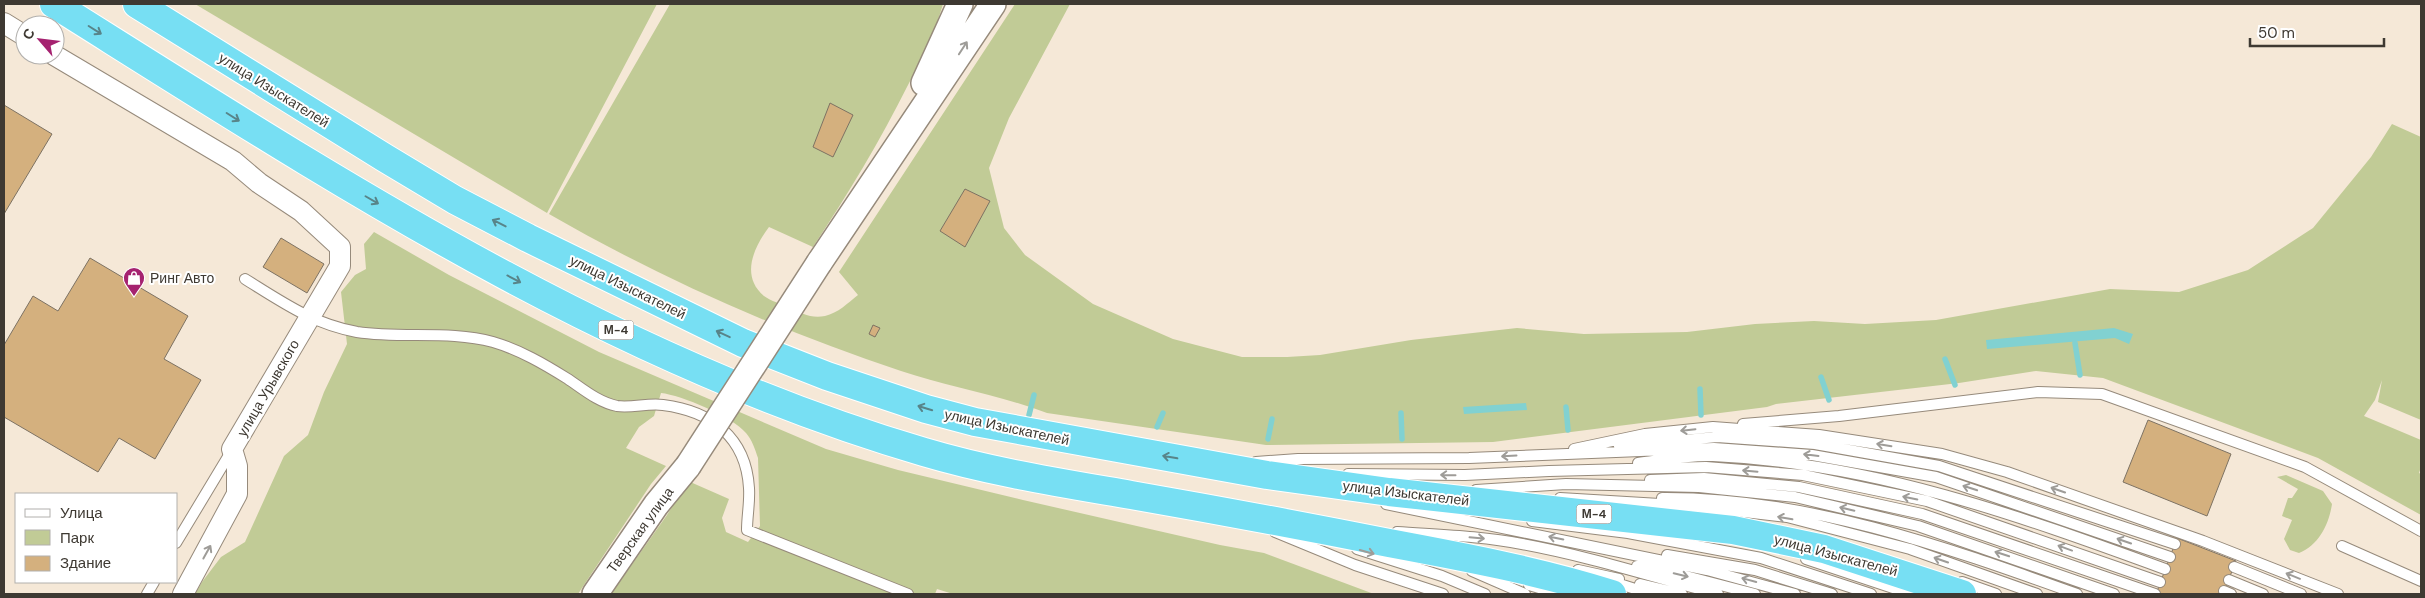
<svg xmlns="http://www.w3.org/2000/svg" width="2425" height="598" font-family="'DM Sans',sans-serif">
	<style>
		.green { fill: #c1cb96 }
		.water { fill: #81d1d1 }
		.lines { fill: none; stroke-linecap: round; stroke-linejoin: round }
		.stream { stroke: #81d1d1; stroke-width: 5.5 }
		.building { fill: #d4b07e; stroke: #7d7263 }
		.service-casing { stroke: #968a7b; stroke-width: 12 }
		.minor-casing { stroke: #968a7b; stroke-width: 22 }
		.tertiary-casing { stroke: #968a7b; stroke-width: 28 }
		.trunk-casing { stroke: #fff; stroke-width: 30 }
		.service { stroke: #fff; stroke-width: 10 }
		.minor { stroke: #fff; stroke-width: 20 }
		.tertiary { stroke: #fff; stroke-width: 25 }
		.trunk { stroke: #77dff3; stroke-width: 28 }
		.tertiary-bridge-casing { stroke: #968a7b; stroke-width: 28; stroke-linecap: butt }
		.tertiary-bridge { stroke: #fff; stroke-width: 25 }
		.oneway { stroke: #588489 }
		.oneway2 { stroke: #9e9c98 }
		.labels { text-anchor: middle; stroke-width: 4; stroke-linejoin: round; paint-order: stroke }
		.shield { fill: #fff; stroke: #787470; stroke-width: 1 }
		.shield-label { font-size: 12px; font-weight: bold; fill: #3e3932 }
		.street-label { font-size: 14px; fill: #3e3932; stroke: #fff }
		.poi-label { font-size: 14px; fill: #3e3932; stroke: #fff; text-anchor: start }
	</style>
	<rect width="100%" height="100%" fill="#f5e8d7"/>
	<path class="green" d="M195,4H657L547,213Z
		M670,4H943C935,32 922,58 908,85C880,141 848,194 813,247L769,227C754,247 740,276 764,296C771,301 781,304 789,307C801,313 811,319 825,316C838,313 848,303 858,295L839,272L1015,4H1070L1009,118L989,168L1004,228L1025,255L1093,304L1173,339L1242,357H1287L1320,355L1411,340L1517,328L1584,334L1687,332L1755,324L1814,321L1865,324L1936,320L2110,289L2179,292L2248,270L2313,228L2371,157L2392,124L2421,137V420L2378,402L2382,380L2375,400L2364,416L2421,440V467L2419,473L2421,474V515L2318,458L2103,378L2036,371L1959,383L1776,404L1767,407L1493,442L1266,445L1047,413C1000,395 949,387 901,371C780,331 660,278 549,214Z
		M374,232L449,275L599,352L826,449L898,470L1023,500L1220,545L1264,553L1374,594H953L937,589L935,594H611L667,515L688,481L729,499L722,518L726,532L748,542L760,526L758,458C755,449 752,440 746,433C733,417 681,395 661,393L654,416L639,427L626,448L666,466L651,484L578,594H195L202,582L221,557L245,542L284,456L308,435L324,392L347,344L341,292L355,275L366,269L364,244Z
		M2286,475L2323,491L2332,504C2329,524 2319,545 2299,553L2290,550L2284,539L2292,520L2282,516L2288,498H2292L2298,489L2277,477Z"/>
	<path class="water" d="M2114,328L2133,334L2129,344L2115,338L1987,349L1986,340Z
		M1526,403L1527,410L1464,414L1463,407Z"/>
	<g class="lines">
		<path class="stream" d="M2075,343L2080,375
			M1945,359L1955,385
			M1821,377L1829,400
			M1700,389L1701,415
			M1566,407L1568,430
			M1401,413L1402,439
			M1029,415L1034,395
			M1157,427L1163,413
			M1268,439L1272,419"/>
	</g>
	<path class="building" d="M830,103L853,115L833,157L813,147Z
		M4,105L52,134L4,214Z
		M965,189L990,201L965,247L940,231Z
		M281,238L324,264L307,293L263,267Z
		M90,258L188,316L164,359L201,380L155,459L119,438L98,472L4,417V345L33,296L58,311Z
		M873,325L880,328L875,337L869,334Z
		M2148,420L2231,454L2207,516L2123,482Z
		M2177,538L2236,561L2223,594H2156Z"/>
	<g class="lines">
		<g class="service-casing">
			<path id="service" d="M245,279C282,302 313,324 357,332C402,339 449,330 493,342C520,350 544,364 568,379C583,389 598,402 617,406C632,408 648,403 663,405C711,411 746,437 749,488C750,502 747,516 747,530L908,594
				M1743,424L1839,416L2038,392L2102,394L2305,467L2421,531
				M1619,446L1717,437L1815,444L1939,466L2175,544
				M1574,449L1645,434L1713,427L1819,435L1942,454L2007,472L2203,541L2338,594
				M1256,462L1298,459L1469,458L1714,448L1812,455L1936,477L2170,557
				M1638,463C1662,460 1688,455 1713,456C1873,463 2017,515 2165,569
				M1348,474L1465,475L1549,471L1706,467L1803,475L1927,501L2160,582
				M1650,480L1704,478L1799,487L1922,514L2155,594
				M1476,490L1566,484L1699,487L1795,497L1918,526L2114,594
				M1560,498L1693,506L1787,517L1910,549L2037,594
				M1662,498C1806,497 1943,546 2077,594
				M1386,504L1707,570L1795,594
				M1532,521L1628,533L1761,558L1871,594
				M1275,532L1355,565L1443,594
				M1397,532C1439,535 1481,536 1522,544C1588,556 1653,577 1718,594
				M176,543L232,450
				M2342,546L2421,581
				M1357,549L1442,576L1485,594
				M1667,555L1755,570L1832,594
				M1806,559L1911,594
				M1637,566L1682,575L1755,594
				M2234,567L2301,594
				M1578,570L1619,579
				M1472,571L1525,594
				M2229,580L2263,594
				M1610,581L1651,594
				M1962,582L1996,594
				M1640,584L1682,594
				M1529,585L1559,594
				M2224,591L2231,594
				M147,594L154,582"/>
		</g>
		<g class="minor-casing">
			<path id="minor" d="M4,23L25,36
				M54,55L233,161L259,183L301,211L340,247V266L232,449L237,466V494L183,594"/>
		</g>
		<g class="tertiary-casing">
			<path id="tertiary" d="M924,83L960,4
				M819,263L993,4
				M595,594L656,505L688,466"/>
		</g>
		<g class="trunk-casing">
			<path id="trunk" d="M54,4C330,177 608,360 924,452C991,472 1062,483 1131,495C1217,510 1303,526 1389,543C1464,557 1539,571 1612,594
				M137,4L385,158L455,200L528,238L743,343L827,376L926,409L975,422L1267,475L1389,492L1733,530L1824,549L1962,594"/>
		</g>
		<use href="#service" class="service"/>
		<use href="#minor" class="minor"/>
		<use href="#tertiary" class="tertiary"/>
		<use href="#trunk" class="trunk"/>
		<g class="tertiary-bridge-casing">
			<path id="tertiary-bridge" d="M688,466L819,263"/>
		</g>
		<use href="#tertiary-bridge" class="tertiary-bridge"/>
	</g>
	<defs><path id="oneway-shaft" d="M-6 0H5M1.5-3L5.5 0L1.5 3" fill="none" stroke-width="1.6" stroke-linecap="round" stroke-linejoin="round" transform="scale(1.25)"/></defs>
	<g class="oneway">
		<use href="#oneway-shaft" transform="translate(95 30) rotate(32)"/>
		<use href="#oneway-shaft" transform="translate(233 117) rotate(32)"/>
		<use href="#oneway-shaft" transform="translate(372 200) rotate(30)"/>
		<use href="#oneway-shaft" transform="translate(499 223) rotate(-153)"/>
		<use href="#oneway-shaft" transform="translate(514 279) rotate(28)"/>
		<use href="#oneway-shaft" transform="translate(723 334) rotate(-155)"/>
		<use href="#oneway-shaft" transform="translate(925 408) rotate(-163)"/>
		<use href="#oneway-shaft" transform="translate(1170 457) rotate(-170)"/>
	</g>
	<g class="oneway2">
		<use href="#oneway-shaft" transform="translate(963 48) rotate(-57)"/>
		<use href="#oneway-shaft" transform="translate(1688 430) rotate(174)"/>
		<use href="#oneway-shaft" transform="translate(1884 445) rotate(-171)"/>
		<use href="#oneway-shaft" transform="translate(1811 455) rotate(-173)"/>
		<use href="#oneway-shaft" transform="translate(1509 456) rotate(177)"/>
		<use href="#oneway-shaft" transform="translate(1750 471) rotate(-175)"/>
		<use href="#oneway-shaft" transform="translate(1448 475) rotate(-179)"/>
		<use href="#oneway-shaft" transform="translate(1970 488) rotate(-162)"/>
		<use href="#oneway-shaft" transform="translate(2058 490) rotate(-161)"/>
		<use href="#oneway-shaft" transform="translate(1910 498) rotate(-168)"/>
		<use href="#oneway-shaft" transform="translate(1847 509) rotate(-167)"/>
		<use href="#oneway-shaft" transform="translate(1785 518) rotate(-170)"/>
		<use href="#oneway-shaft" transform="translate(1477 538) rotate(5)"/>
		<use href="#oneway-shaft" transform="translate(1556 538) rotate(-169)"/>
		<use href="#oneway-shaft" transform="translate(2124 541) rotate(-161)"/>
		<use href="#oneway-shaft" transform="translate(2065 548) rotate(-160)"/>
		<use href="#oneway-shaft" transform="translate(207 552) rotate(-61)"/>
		<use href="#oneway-shaft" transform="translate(1367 552) rotate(16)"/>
		<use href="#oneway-shaft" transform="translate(2002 554) rotate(-162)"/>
		<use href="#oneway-shaft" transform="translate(1941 560) rotate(-161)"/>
		<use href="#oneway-shaft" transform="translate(1681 575) rotate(13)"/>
		<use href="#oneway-shaft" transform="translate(2293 576) rotate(-158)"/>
		<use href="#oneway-shaft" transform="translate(1749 580) rotate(-165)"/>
	</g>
	<defs>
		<g id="shop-pin" transform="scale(1.125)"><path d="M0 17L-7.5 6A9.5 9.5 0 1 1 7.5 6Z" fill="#a52270" stroke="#fff"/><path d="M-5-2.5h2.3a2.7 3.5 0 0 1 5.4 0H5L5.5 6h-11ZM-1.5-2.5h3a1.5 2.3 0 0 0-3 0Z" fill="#fff"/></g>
	</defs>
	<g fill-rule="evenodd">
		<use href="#shop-pin" x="134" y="278"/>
	</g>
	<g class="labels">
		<g class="shield">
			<rect x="598.5" y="320.5" width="35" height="19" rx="4"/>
			<rect x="1576.5" y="504.5" width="35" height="19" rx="4"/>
		</g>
		<g class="shield-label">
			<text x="616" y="334">М-4</text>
			<text x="1594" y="518">М-4</text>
		</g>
		<g class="street-label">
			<text transform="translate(274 90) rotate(32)" y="5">улица Изыскателей</text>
			<text transform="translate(628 287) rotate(26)" y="5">улица Изыскателей</text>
			<text transform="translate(268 388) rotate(-60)" y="5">улица Урывского</text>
			<text transform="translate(1007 427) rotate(12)" y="5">улица Изыскателей</text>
			<text transform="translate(1406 493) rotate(7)" y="5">улица Изыскателей</text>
			<text transform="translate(640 530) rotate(-54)" y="5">Тверская улица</text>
			<text transform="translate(1836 555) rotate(15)" y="5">улица Изыскателей</text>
		</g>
		<g class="poi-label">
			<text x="150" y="283">Ринг Авто</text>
		</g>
	</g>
	<rect width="2425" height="598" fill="none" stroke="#3e3932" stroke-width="10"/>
	<rect x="15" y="493" width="162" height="90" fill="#ffffff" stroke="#b2b0ad"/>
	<rect x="25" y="509" width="25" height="8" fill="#ffffff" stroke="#b2b0ad"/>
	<text x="60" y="518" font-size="15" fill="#3e3932">Улица</text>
	<rect x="25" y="530" width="25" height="15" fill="#c1cb96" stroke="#b2b0ad"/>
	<text x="60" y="543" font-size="15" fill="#3e3932">Парк</text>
	<rect x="25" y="556" width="25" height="15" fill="#d4b07e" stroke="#b2b0ad"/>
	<text x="60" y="568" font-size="15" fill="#3e3932">Здание</text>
	<g transform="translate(40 40) rotate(298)"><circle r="24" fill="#ffffff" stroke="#b2b0ad"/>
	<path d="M0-4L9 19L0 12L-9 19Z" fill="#a52270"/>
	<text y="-8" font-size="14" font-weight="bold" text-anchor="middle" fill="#3e3932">С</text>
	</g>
	<path d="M2250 38v8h134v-8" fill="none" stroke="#3e3932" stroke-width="2.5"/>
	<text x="2258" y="38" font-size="15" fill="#3e3932" stroke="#ffffff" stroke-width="4" paint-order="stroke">50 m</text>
</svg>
